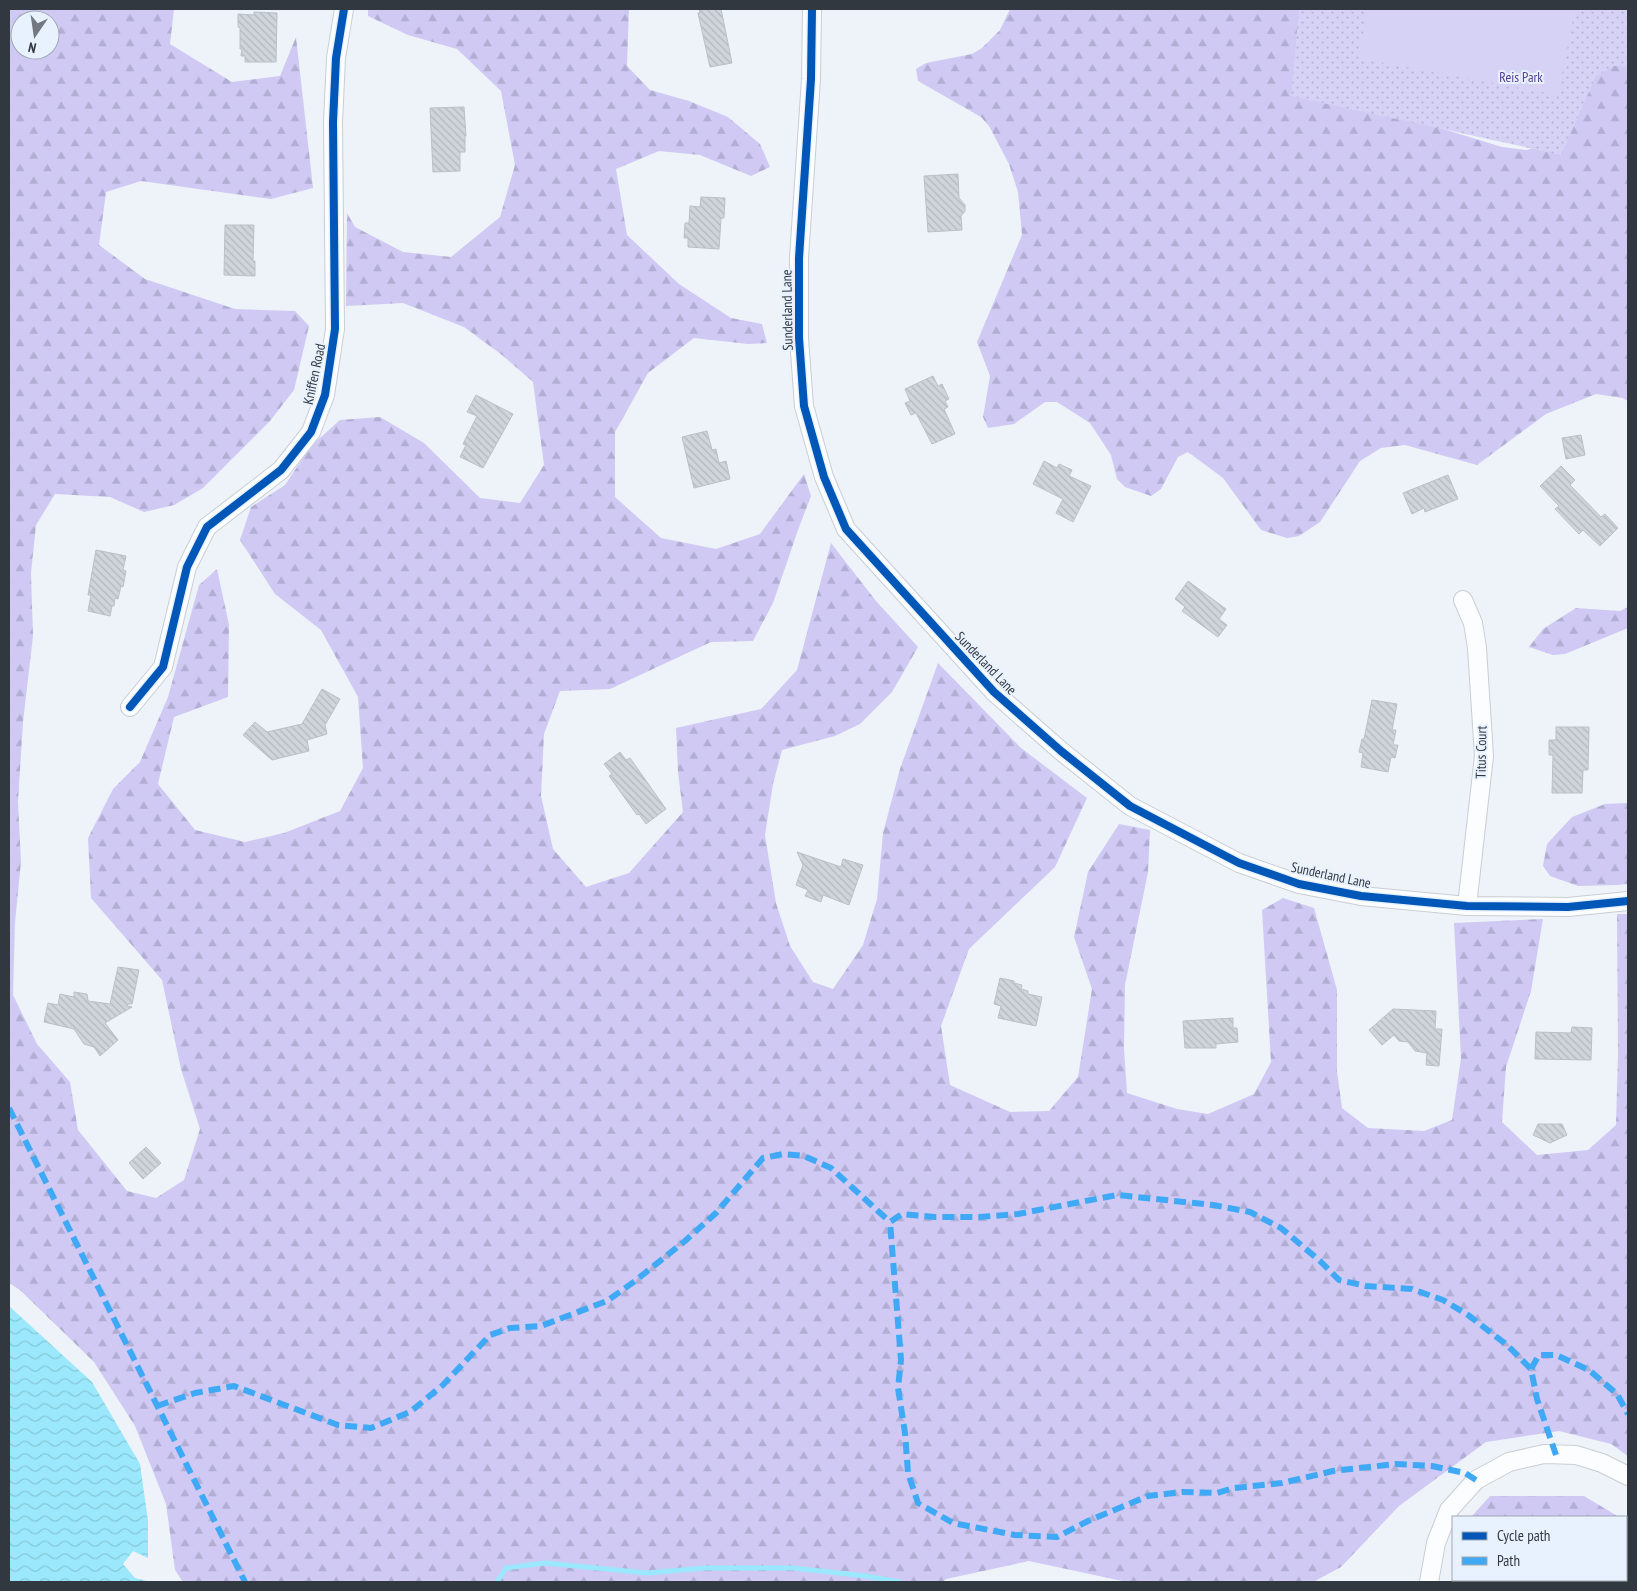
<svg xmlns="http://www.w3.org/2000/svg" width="1637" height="1591" font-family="'PT Sans Narrow',sans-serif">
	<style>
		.forest { fill: url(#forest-firs); fill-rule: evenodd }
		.park { fill: url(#park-dots) }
		.garden { fill: #d6d2f6 }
		.water { fill: url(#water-waves) }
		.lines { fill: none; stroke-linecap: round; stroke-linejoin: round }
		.stream { stroke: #9be8fc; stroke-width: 5 }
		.building { fill: url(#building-back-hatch); stroke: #bac1c6 }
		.minor-casing { stroke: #c9ced4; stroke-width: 20 }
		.minor { stroke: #fcfdfe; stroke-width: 18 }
		.quiet { stroke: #3fa9f5; stroke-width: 6; stroke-dasharray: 12 6; stroke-linecap: butt }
		.cycleway-casing { stroke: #e8f2fe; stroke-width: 11 }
		.cycleway { stroke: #0057b8; stroke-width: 8 }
		.labels { text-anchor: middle; stroke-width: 4; stroke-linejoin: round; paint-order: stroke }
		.park-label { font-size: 14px; fill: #563c91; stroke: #e8f2fe }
		.street-label { font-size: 14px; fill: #32383f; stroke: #e8f2fe }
	</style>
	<defs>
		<pattern id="forest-firs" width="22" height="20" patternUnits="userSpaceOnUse" patternTransform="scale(1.25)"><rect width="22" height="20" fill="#cfc9f4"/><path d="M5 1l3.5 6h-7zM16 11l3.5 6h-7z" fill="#b2add2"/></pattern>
		<pattern id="park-dots" width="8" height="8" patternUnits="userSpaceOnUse" patternTransform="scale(1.25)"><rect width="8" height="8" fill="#d6d2f6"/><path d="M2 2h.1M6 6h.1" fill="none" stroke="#b8b5d4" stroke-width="1.8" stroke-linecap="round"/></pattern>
		<pattern id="water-waves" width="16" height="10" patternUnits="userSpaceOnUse" patternTransform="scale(1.25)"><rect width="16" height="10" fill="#9be8fc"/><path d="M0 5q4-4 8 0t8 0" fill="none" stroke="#86c8d9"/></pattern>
		<pattern id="building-back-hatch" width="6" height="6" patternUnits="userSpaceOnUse" patternTransform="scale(1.25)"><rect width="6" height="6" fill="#cfd5db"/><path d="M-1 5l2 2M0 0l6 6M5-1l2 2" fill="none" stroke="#b2b8bd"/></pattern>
	</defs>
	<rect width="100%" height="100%" fill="#edf3f9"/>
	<path class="forest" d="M9,9H174L170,44L232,82L280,76L296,37L313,188L271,199L141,181L106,192L99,245L145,279L235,309L295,311L309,326L294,390L270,421L203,488L174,505L144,512L110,497L55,494L36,525L31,573L33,636L23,722L18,802L21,862L15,922L13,995L37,1044L70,1082L78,1130L127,1191L156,1198L184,1180L200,1129L181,1069L162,980L91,898L88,838L113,789L140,762L168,697L199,585L217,569L229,625L228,697L174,717L158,784L195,830L245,842L284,833L340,811L363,768L358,697L321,630L275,594L240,540L251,507L285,485L311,446L340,420L380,417L424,443L480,498L520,503L544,465L533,382L502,355L464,327L403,303L346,306L347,213L355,227L403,252L451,257L500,217L515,165L501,91L457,49L408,35L368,16V9H629L627,66L650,90L689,101L728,117L760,144L770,167L751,176L700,155L659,151L616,169L627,235L679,284L731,318L762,324L767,343L748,344L694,338L648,373L615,432V497L661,538L716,549L760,534L804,474L811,496L798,530L773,603L753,641L711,642L610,689L560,691L544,734L541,796L553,849L586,887L629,873L683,812L678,772L676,728L761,709L797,670L831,543L876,601L918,647L892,692L860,724L835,736L782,750L773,784L765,835L776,903L790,946L813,982L833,989L863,945L877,899L883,833L900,769L938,663L1021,748L1087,798L1055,867L969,949L941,1026L950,1085L1010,1112L1049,1111L1078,1077L1092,989L1074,937L1088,872L1119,824L1150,830L1148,872L1125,985L1124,1049L1127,1093L1177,1109L1208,1114L1254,1094L1271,1062L1262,910L1283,898L1314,908L1337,990V1071L1342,1108L1368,1128L1424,1131L1452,1120L1461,1058L1454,923L1543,919L1531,991L1506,1067L1502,1122L1537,1155L1588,1150L1616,1125L1618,1055L1617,914H1628V1456L1611,1444L1559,1431L1486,1442L1399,1506L1341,1567L1313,1582H1127L1029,1561L946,1579L942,1582H183L175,1570L166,1504L135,1426L94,1362L20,1290L9,1283ZM20,20H50V50H20Z
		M1010,9H1311L1381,110L1502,147L1527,150L1540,145L1597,70L1628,58V401L1622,398L1596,394L1546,414L1477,465L1405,445L1381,448L1360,461L1320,522L1299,536L1287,538L1261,530L1223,478L1188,452L1178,457L1161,489L1151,496L1125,487L1117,479L1111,455L1090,423L1057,402H1045L1014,424L988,428L983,417L990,376L977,342L1022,235L1018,192L1009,164L989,126L981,117L918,81L916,69L926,63L972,54L982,48L1000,30Z
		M1628,607V628L1565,654L1553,655L1529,647L1543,629L1576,608L1620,611Z
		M1628,803V884L1617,885L1578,886L1550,876L1543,866L1547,844L1572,817L1605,804Z
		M1490,1496H1584L1619,1517H1471Z
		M1626,1522L1628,1523V1582H1453V1577V1580H1626Z"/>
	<path class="park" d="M1299,9H1628V66H1614L1596,76L1561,155L1291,96Z"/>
	<path class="garden" d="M1368,9H1575L1558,95L1358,58Z"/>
	<path class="water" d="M9,1306L92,1382L140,1464L148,1521V1558L133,1551L123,1564L135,1578L151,1582H9Z"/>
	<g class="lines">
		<path class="stream" d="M497,1582L506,1568L545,1563L647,1573L705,1568H793L866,1576L900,1582"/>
	</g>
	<path class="building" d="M699,9H721L732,63L710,67L698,13H700Z
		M254,12L277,13L276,62H245V56H241L242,49H240V28L238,27V14L254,15Z
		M464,107L466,136H465V152H460V171L433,172L430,108Z
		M958,174L959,198L965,205V211L961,216L962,230L928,232L924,176Z
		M701,197L725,198L724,218H721L719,249L688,247V238H684L685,223H689L690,206L700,207Z
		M225,225H254L253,261H255V276L224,275Z
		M933,376L938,386L942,384L949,399L945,401L948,407L944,409L955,434L932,444L916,413L911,415L905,403L910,401L905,389Z
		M476,395L513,414L483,468L460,457L466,445L463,444L477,416L467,412Z
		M707,431L712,450L716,449L719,463L726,461L730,479L694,488L682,437Z
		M1581,435L1585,455L1566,459L1562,438Z
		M1044,461L1057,468L1059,464L1072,470L1069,476L1091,486L1073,522L1056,513L1063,499L1033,484Z
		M1561,466L1575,480L1570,485L1601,517L1605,514L1618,528L1600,546L1583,530L1579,534L1555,509L1559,506L1540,486Z
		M1448,475L1458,499L1425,512L1424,508L1412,514L1403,493Z
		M96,550L126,556L123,570L126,571L123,587L121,586L118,599L115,598L114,606H112L110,616L88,611L91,595H88Z
		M1188,581L1226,609L1219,619L1227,625L1218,637L1182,611L1185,607L1175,599Z
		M322,689L340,699L325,725L327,734L307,740L309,751L272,760L243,735L255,722L267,732L302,724Z
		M1372,700L1397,704L1392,730H1396L1393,745H1398L1395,758L1391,757L1388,772L1361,767L1363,753L1359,752L1362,739H1364Z
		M1556,727H1589L1588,770H1583L1582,793H1552L1553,755H1549V740H1556Z
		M620,752L626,760L630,758L666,809L646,824L639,814L637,815L609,776L612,774L604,764Z
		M797,852L841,867L843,859L863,865L849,905L823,895L821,902L805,896L808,890L796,885L803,865Z
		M118,967L139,970L132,1004H128L127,1006L132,1007L105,1023L118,1040L100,1056L94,1047L84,1044L74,1029L44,1022L48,1003L58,1005L60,994L74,997V992L87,994L88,1001L110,1004Z
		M1000,978L1014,981V983L1022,985L1021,989L1028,991V994L1042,997L1036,1026L998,1018L1001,1006L994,1004Z
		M1393,1009L1436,1011L1435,1029H1442L1439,1066L1426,1065L1427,1053L1415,1051L1408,1042L1399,1041L1394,1035L1382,1045L1369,1030Z
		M1233,1018V1028H1237L1238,1042L1216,1044V1048H1185L1183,1021Z
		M1572,1027L1592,1028L1591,1060L1535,1059L1536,1032L1571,1033Z
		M1538,1124H1562L1567,1135L1550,1143L1533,1135Z
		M146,1147L161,1163L143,1179L129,1163Z"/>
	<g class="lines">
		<g class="minor-casing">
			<path id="minor" d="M812,9L811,79L799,258V338L804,406L824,477L846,529L994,692L1061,751L1130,806L1239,863L1299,884L1361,896L1467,906L1568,907L1628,901
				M1463,600L1473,623L1477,648L1484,756L1467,906
				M130,707L163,667L187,567L207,527L281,470L311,432L325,395L335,329L333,122L336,58L344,9
				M1429,1582L1436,1543L1449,1510L1476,1480L1509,1462L1544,1454L1576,1455L1602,1463L1628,1476"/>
		</g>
		<use href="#minor" class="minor"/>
		<path class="quiet" d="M9,1108L245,1582
			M157,1406L195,1393L234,1386L338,1425L371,1428L410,1412L443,1385L490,1335L510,1328L541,1326L607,1301L635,1281L685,1241L716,1213L763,1158L783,1154L804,1156L831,1168L890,1222
			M1556,1455L1537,1399L1531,1369L1539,1355H1556L1589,1370L1617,1394L1628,1414
			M1476,1480L1465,1473L1432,1466L1396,1464L1333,1471L1282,1483L1234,1488L1217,1493L1182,1492L1148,1496L1088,1521L1057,1537L1015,1535L953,1523L918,1503L908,1473L905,1433L898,1388L901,1360L890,1222L902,1214L934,1217H979L1018,1214L1117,1195L1213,1205L1250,1212L1281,1228L1320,1261L1339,1280L1366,1286L1412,1289L1443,1300L1468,1315L1507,1345L1531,1369"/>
		<g class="cycleway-casing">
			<path id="cycleway" d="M812,9L811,79L799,258V338L804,406L824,477L846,529L994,692L1061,751L1130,806L1239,863L1299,884L1361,896L1467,906L1568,907L1628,901
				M130,707L163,667L187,567L207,527L281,470L311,432L325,395L335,329L333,122L336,58L344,9"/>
		</g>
		<use href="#cycleway" class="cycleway"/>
	</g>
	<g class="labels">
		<g class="park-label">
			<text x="1521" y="82">Reis Park</text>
		</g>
		<g class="street-label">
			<text transform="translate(787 310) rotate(-91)" y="5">Sunderland Lane</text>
			<text transform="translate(314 374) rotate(-78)" y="5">Kniffen Road</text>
			<text transform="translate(986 663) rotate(46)" y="5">Sunderland Lane</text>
			<text transform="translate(1481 752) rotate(-89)" y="5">Titus Court</text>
			<text transform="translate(1331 875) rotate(12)" y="5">Sunderland Lane</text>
		</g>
	</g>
	<rect width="1637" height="1591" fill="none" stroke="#32383f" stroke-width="20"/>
	<rect x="1452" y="1516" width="175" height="65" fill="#e8f2fe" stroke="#9fa8b2"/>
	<rect x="1462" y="1532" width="25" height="8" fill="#0057b8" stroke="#9fa8b2"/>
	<text x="1497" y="1541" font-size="15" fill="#32383f">Cycle path</text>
	<rect x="1462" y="1557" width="25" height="8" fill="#3fa9f5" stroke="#9fa8b2"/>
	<text x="1497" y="1566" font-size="15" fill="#32383f">Path</text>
	<g transform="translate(35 35) rotate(193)"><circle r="24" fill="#e8f2fe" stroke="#9fa8b2"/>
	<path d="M0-4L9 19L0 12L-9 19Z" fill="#737980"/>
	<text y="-8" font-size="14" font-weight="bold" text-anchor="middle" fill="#32383f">N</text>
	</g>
</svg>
